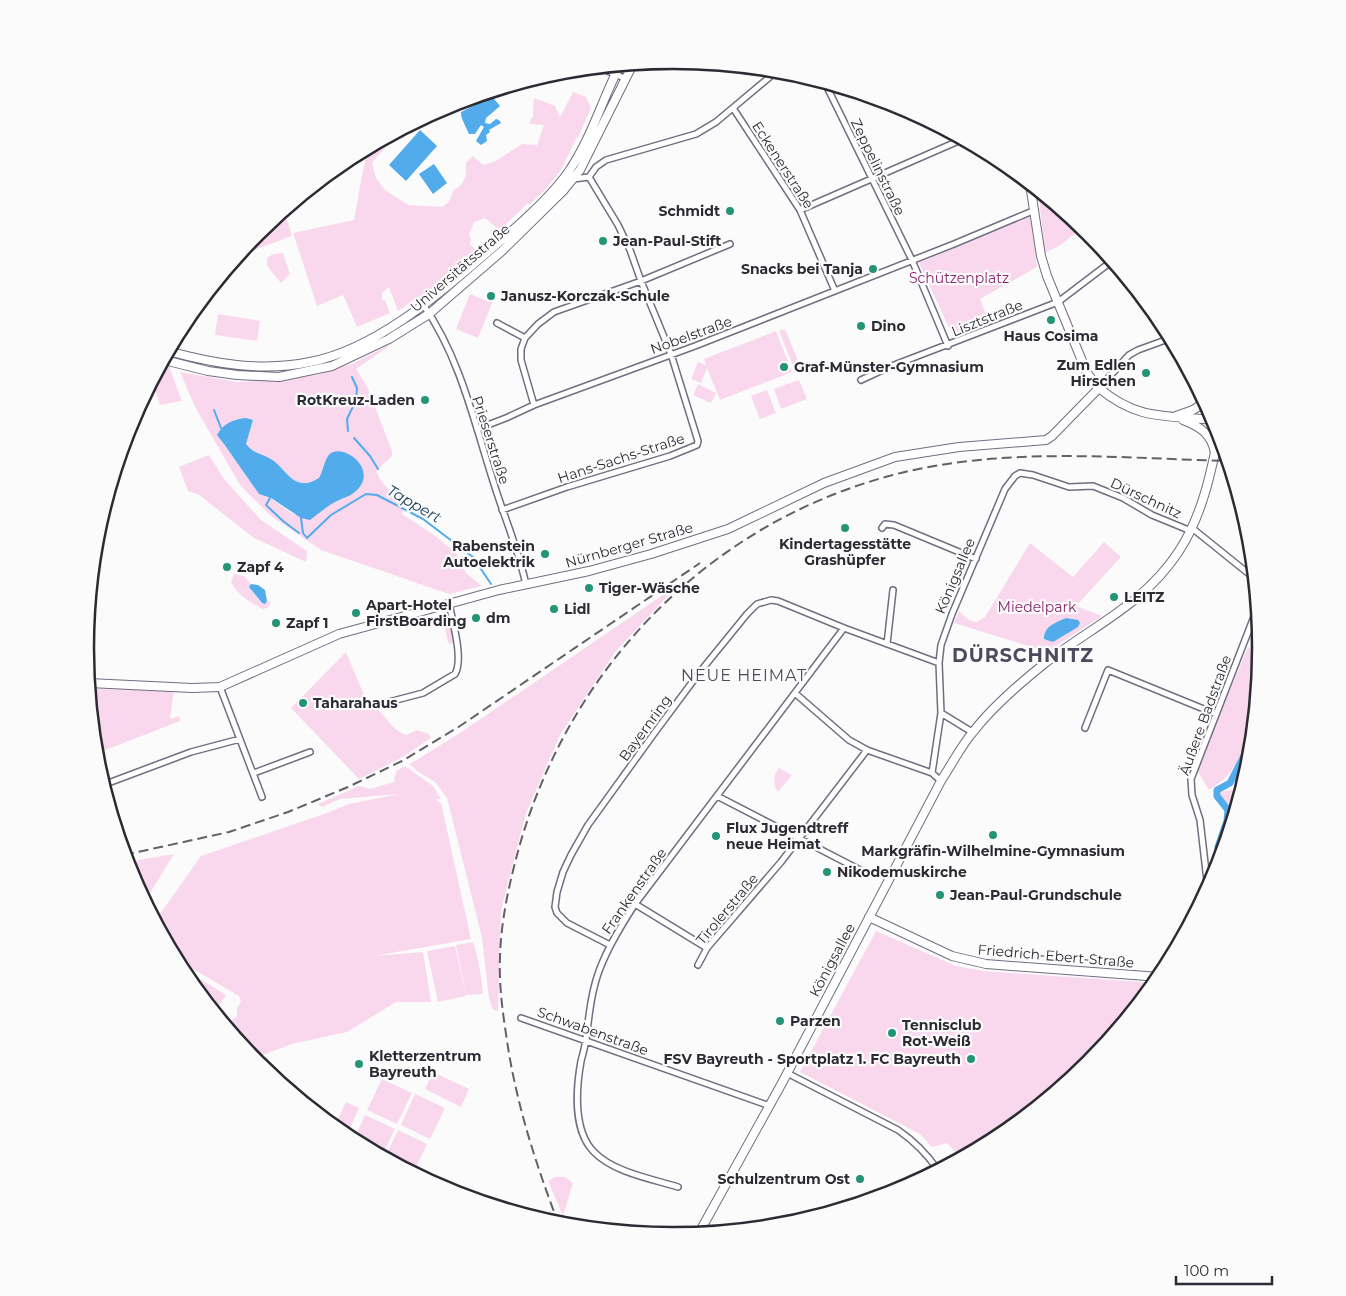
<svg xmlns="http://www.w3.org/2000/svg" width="1346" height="1296" font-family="Montserrat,sans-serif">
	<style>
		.green { fill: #f9d8ee; fill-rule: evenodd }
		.water { fill: #52abea }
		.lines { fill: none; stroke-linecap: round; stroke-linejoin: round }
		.stream { stroke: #52abea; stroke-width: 2 }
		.canal { stroke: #52abea; stroke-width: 7 }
		.street-casing { stroke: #706e81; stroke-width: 8 }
		.secondary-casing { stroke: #706e81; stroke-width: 10 }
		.primary-casing { stroke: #706e81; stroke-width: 10 }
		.street { stroke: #fff; stroke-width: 5 }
		.secondary { stroke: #fff; stroke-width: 8 }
		.primary { stroke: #fff; stroke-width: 8 }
		.rail { stroke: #626167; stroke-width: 2; stroke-dasharray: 10 5; stroke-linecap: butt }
		.poi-dot { fill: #239476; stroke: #fbfbfb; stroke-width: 2 }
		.labels { text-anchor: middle; stroke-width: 4.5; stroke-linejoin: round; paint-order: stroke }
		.street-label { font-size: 14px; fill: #2c2b33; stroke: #fbfbfb }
		.poi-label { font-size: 14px; font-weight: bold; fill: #2c2b33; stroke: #fbfbfb; text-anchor: start }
		.park-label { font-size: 14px; fill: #892872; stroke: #fbfbfb }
		.water-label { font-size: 15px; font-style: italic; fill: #1b405a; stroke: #fbfbfb }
		.quarter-label { font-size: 16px; letter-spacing: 1px; fill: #4c4a5c; stroke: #fbfbfb }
		.district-label { font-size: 19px; font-weight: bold; letter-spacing: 1px; fill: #4c4a5c; stroke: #fbfbfb }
		.rim { fill: none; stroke: #2c2b33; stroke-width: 2.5 }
	</style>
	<rect width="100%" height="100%" fill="#fbfbfb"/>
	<path class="green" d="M573,92L586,97L591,108L578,138L577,137L561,170L545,190L529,205L528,203L503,227L497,228L485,218L474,222L469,235L471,239L470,245L475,248L476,252L443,281L398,311L389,287L382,293V300H385L390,313L357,327L343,295L317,306L293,233L354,220L363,170L369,147L399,131L372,163L376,178L385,190L408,205L442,207L449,202L453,191L461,185L466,176V162L473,156L483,165L494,162L522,144L537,145L544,125L529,124L533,116L534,98L555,106L560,117Z
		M1037,190L1083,227L1062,244L1045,253L1039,198Z
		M284,210L292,236L238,256L257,232Z
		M1031,216L1037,267L980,299L989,322L953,336L919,263Z
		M283,253L290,274L281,283L267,266V258L273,254Z
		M470,294L492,303L478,338L456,329Z
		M218,314L260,321L257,341L215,335Z
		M785,329L801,368L795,371L779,331Z
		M776,331L792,372L720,400L707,368L701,383L691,379L698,362L706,365L704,359Z
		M387,346L388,347L356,369L367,386L392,451V456L376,471C383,487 392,493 406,500L402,514L434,535L456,553L466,573L482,586L449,594L321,550L270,515L240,485L195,407L180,372L237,382L280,380L317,375L352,364ZM246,418L253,420L246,444C254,454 259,452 269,458C282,464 289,483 304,483C309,484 315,480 319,478C323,471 324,462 328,457C338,442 381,465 356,491C351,497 341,498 335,502C326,507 318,514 310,519L293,514L270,498L259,494L224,444L235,419Z
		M163,361L168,363L182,401L160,405L152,381Z
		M799,380L807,399L781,409L774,389Z
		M698,384L716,393L711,403L693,395Z
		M767,390L776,413L760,419L751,396Z
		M209,455L224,479L261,520L307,551L306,562L254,538L198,494L188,491L179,467Z
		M1104,542L1121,557L1076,606L1102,616L1042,655L1035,648L954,623L959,611L969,620L976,622L985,617L1030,543L1073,577Z
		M234,574L244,576L251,584L249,587L261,603L265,604L267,601L271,602L267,608L263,609C251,603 237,595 231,582Z
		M679,584L615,652L560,735L526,813L501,910L498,1011L493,1010L489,998L482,938L447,798L435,782L417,771L410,764L463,731Z
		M445,610L449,612L455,642L452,644L448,643L442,613Z
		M1248,647L1261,651C1256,700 1257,762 1209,790L1197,770Z
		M346,652L369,707L377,708C386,718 393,730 406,735L417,730L429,734L431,738L401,758L359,779L291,708Z
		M89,689L174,690L170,719L180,716V721L103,751L96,756Z
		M1251,748L1250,763L1234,814L1231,807L1221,796L1222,791L1234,790L1238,774Z
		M405,766L433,786L441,799H435L441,803L471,939L374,956L423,952L431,1002H396L347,1032L292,1044L253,1059L225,1025L237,1016V1008L241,1001L239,996L176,959L155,921L201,856L327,813L349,804L399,794L340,799L322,807L318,804L359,786L370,789L394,782L396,771Z
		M779,768L792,775L778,792C773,786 773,774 779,768Z
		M174,854L145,901L130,873L127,862Z
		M876,931L956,966L984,971L1155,983L1089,1064L999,1137L961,1158L947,1143L932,1147L920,1134L800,1072Z
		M473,942C479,959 481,976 483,994L466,995L456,945Z
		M455,946L466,996L438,1002L427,951Z
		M200,979L226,995L219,1006C207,1006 201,995 194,987Z
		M433,1072L469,1089L461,1107L425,1089Z
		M382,1079L412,1093L397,1124L367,1110Z
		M415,1094L445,1108L430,1139L401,1125Z
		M346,1102L359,1108L346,1137L334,1127Z
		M365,1115L395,1129L382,1156L353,1141Z
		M398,1130L427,1144L413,1173L385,1157Z
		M555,1177H565L573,1183L563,1216L548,1181Z"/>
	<path class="water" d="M490,94L500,106L486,118L485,123L490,124L496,119L499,120L501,123L489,130L490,132L486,135L487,141L481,145L476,141L484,127L481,125L475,134H469C467,129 460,117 461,112L479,103Z
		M420,130L437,146L406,181L389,165Z
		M434,164L447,183L433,194L419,174Z
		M246,418L253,420L246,444C254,454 259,452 269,458C282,464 289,483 304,483C309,484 315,480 319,478C323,471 324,462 328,456C339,440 381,468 356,491C350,497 342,498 335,502C326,507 318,514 310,520L301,518L271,498L259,494L224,444L217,435C223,424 233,419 246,418Z
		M251,584L258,585L265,590L267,601L265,604L262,603L249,587Z
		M1066,618L1078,620L1080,623L1078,627L1053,642L1044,639C1044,626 1055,623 1066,618Z"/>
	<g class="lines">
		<path class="stream" d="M214,410L221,428
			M348,431L347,419L356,400L357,388L352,377
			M354,438L370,456L378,469
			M270,498L266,505L283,521L299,533
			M301,518L303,533L307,538L331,515L366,494L377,495L423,519L473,557L491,584"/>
		<path class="canal" d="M1219,864L1218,847L1227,821L1228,810L1217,796V790L1230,783L1247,750L1253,731"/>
		<g class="street-casing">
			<path id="street" d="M599,67L626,79
				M825,83L912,260L948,346
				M733,108L800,210L835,291
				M573,179L589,177L596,167L606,160L696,134L716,122L778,70
				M800,210L963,139
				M424,306C461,359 475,426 495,487C505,519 519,551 526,585
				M497,323L525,338
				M861,380L889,367L1058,302L1112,261
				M1099,388L1129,355L1138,350L1171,338
				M534,405L521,360V349L525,338L538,324L554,312L641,281L730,244
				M477,429L506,418L534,405L695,346L954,244L1035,210
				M502,510L567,487L670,456L697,445L698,441L671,354L641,281L630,250L618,225L589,177
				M882,528L885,524L894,525L976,559
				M1192,528L1254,578
				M887,644L893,590
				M220,687L262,797
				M796,694L849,740L867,750L932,773L941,781
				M385,703L423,693L455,674C464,659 452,620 449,603
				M941,713L972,732
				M1085,728L1108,670L1216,714
				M254,773L310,752
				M932,773L941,713L939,663L941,645L952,614L1005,489L1015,476L1020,473L1033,475L1069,487L1093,486L1123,498L1152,515L1191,531
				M103,785L191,752L240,739
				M717,796L868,874
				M1208,889L1200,820L1192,795L1191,779L1257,609
				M635,904L707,948
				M610,945L567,923L557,913L555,907L557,892L563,872L571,855L588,825L653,735L699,673L747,614L757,604L771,600L778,601L844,628L939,663
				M698,965L707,948L781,862L867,750
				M521,1018L770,1106
				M787,1073L898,1130C914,1141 927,1154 938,1170
				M678,1187C652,1179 613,1172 594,1152C573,1131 576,1089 581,1061C583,1054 585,1046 586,1039C589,1016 591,993 599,971C608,947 621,926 635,904L844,628"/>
		</g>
		<g class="secondary-casing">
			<path id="secondary" d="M1030,184L1041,256L1047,276L1087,373L1099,388
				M869,917L952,956L986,964L1160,977
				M699,1233L782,1083L942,779C952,764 961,746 973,732C992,707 1019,684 1044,664C1092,626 1144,605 1179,551C1202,516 1211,473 1219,433"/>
		</g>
		<g class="primary-casing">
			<path id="primary" d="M168,351C215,364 262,372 310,362C373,350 436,297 483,256C510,233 549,200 569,171C591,139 602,100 620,65
				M164,360L208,371L237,375L279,377L332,366L389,339L429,314L502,251L563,191L580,170L633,64
				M1176,416L1193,410L1205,402
				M1183,420C1199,426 1212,434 1215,453
				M89,683L192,688L220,687L339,634L499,590L589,571L651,554L728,529L824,483L895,457L959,447L1046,440L1052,436L1099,388C1138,421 1167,415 1215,420"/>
		</g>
		<use href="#street" class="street"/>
		<use href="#secondary" class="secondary"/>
		<use href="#primary" class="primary"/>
		<path class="rail" d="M124,855L229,832L288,812L348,787L402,761L460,726L700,563
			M559,1225C535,1162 515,1100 506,1034C502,1008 499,983 500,957C501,919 510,880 520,844C572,665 709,525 889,476C1000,446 1115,458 1228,461"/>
	</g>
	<g class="poi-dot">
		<circle cx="730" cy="211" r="5"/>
		<circle cx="603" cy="241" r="5"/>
		<circle cx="873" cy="269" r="5"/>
		<circle cx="491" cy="296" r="5"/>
		<circle cx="1051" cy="320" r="5"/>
		<circle cx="861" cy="326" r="5"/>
		<circle cx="784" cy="367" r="5"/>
		<circle cx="1146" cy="373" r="5"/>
		<circle cx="425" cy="400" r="5"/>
		<circle cx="845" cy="528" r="5"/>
		<circle cx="545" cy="554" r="5"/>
		<circle cx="227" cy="567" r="5"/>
		<circle cx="589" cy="588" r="5"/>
		<circle cx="1114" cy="597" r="5"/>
		<circle cx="554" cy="609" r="5"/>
		<circle cx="356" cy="613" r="5"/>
		<circle cx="476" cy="618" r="5"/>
		<circle cx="276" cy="623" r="5"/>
		<circle cx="303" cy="703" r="5"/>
		<circle cx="993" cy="835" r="5"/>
		<circle cx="716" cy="836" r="5"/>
		<circle cx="827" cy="872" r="5"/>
		<circle cx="940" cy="895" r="5"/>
		<circle cx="780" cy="1021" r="5"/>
		<circle cx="892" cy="1033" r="5"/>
		<circle cx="971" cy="1059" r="5"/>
		<circle cx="359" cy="1064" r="5"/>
		<circle cx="860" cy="1179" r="5"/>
	</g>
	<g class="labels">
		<g class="street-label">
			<text transform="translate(783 165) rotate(57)" y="5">Eckenerstraße</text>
			<text transform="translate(878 167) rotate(64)" y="5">Zeppelinstraße</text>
			<text transform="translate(460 268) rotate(-41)" y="5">Universitätsstraße</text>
			<text transform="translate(987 318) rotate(-22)" y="5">Lisztstraße</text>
			<text transform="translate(691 335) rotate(-20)" y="5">Nobelstraße</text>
			<text transform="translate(491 440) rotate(72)" y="5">Prieserstraße</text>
			<text transform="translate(621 458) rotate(-18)" y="5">Hans-Sachs-Straße</text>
			<text transform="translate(1146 498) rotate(25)" y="5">Dürschnitz</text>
			<text transform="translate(629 545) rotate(-16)" y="5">Nürnberger Straße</text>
			<text transform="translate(955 576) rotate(-67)" y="5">Königsallee</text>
			<text transform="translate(1205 715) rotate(-70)" y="5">Äußere Badstraße</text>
			<text transform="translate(645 728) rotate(-54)" y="5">Bayernring</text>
			<text transform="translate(634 891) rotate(-55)" y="5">Frankenstraße</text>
			<text transform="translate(727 909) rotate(-50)" y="5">Tirolerstraße</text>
			<text transform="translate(1056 956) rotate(5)" y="5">Friedrich-Ebert-Straße</text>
			<text transform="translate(832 960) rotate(-62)" y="5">Königsallee</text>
			<text transform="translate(593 1031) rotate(20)" y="5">Schwabenstraße</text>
		</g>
		<g class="poi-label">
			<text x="720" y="216" text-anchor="end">Schmidt</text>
			<text x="613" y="246">Jean-Paul-Stift</text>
			<text x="863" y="274" text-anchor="end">Snacks bei Tanja</text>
			<text x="501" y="301">Janusz-Korczak-Schule</text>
			<text x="871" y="331">Dino</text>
			<text x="1051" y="341" text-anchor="middle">Haus Cosima</text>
			<text x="1136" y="370" text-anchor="end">Zum Edlen<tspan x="1136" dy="16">Hirschen</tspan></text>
			<text x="794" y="372">Graf-Münster-Gymnasium</text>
			<text x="415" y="405" text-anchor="end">RotKreuz-Laden</text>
			<text x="845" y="549" text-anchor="middle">Kindertagesstätte<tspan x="845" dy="16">Grashüpfer</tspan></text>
			<text x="535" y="551" text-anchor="end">Rabenstein<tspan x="535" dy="16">Autoelektrik</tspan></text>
			<text x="237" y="572">Zapf 4</text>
			<text x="599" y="593">Tiger-Wäsche</text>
			<text x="1124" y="602">LEITZ</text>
			<text x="366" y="610">Apart-Hotel<tspan x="366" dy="16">FirstBoarding</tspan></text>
			<text x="564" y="614">Lidl</text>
			<text x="486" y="623">dm</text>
			<text x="286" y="628">Zapf 1</text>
			<text x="313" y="708">Taharahaus</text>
			<text x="726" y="833">Flux Jugendtreff<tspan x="726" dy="16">neue Heimat</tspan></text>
			<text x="993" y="856" text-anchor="middle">Markgräfin-Wilhelmine-Gymnasium</text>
			<text x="837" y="877">Nikodemuskirche</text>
			<text x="950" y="900">Jean-Paul-Grundschule</text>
			<text x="790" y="1026">Parzen</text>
			<text x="902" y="1030">Tennisclub<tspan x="902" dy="16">Rot-Weiß</tspan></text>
			<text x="369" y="1061">Kletterzentrum<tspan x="369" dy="16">Bayreuth</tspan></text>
			<text x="961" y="1064" text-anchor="end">FSV Bayreuth - Sportplatz 1. FC Bayreuth</text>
			<text x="850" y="1184" text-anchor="end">Schulzentrum Ost</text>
		</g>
		<g class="park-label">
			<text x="959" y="283">Schützenplatz</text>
			<text x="1037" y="612">Miedelpark</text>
		</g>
		<g class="water-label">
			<text transform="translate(414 504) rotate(30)" y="5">Tappert</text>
		</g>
		<g class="quarter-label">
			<text x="744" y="681">NEUE HEIMAT</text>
		</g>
		<g class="district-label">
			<text x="1023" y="662">DÜRSCHNITZ</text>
		</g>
	</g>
	<path d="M0 0H1346V1296H0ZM94 648a579 579 0 1 1 1158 0a579 579 0 1 1-1158 0Z" fill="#fbfbfb" fill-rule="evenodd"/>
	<path class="rim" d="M94 648a579 579 0 1 1 1158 0a579 579 0 1 1-1158 0Z"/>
	<path d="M1176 1276v8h96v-8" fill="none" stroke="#2c2b33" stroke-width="2.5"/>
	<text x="1184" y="1276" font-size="15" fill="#2c2b33" stroke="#fbfbfb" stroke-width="4" paint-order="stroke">100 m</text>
</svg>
